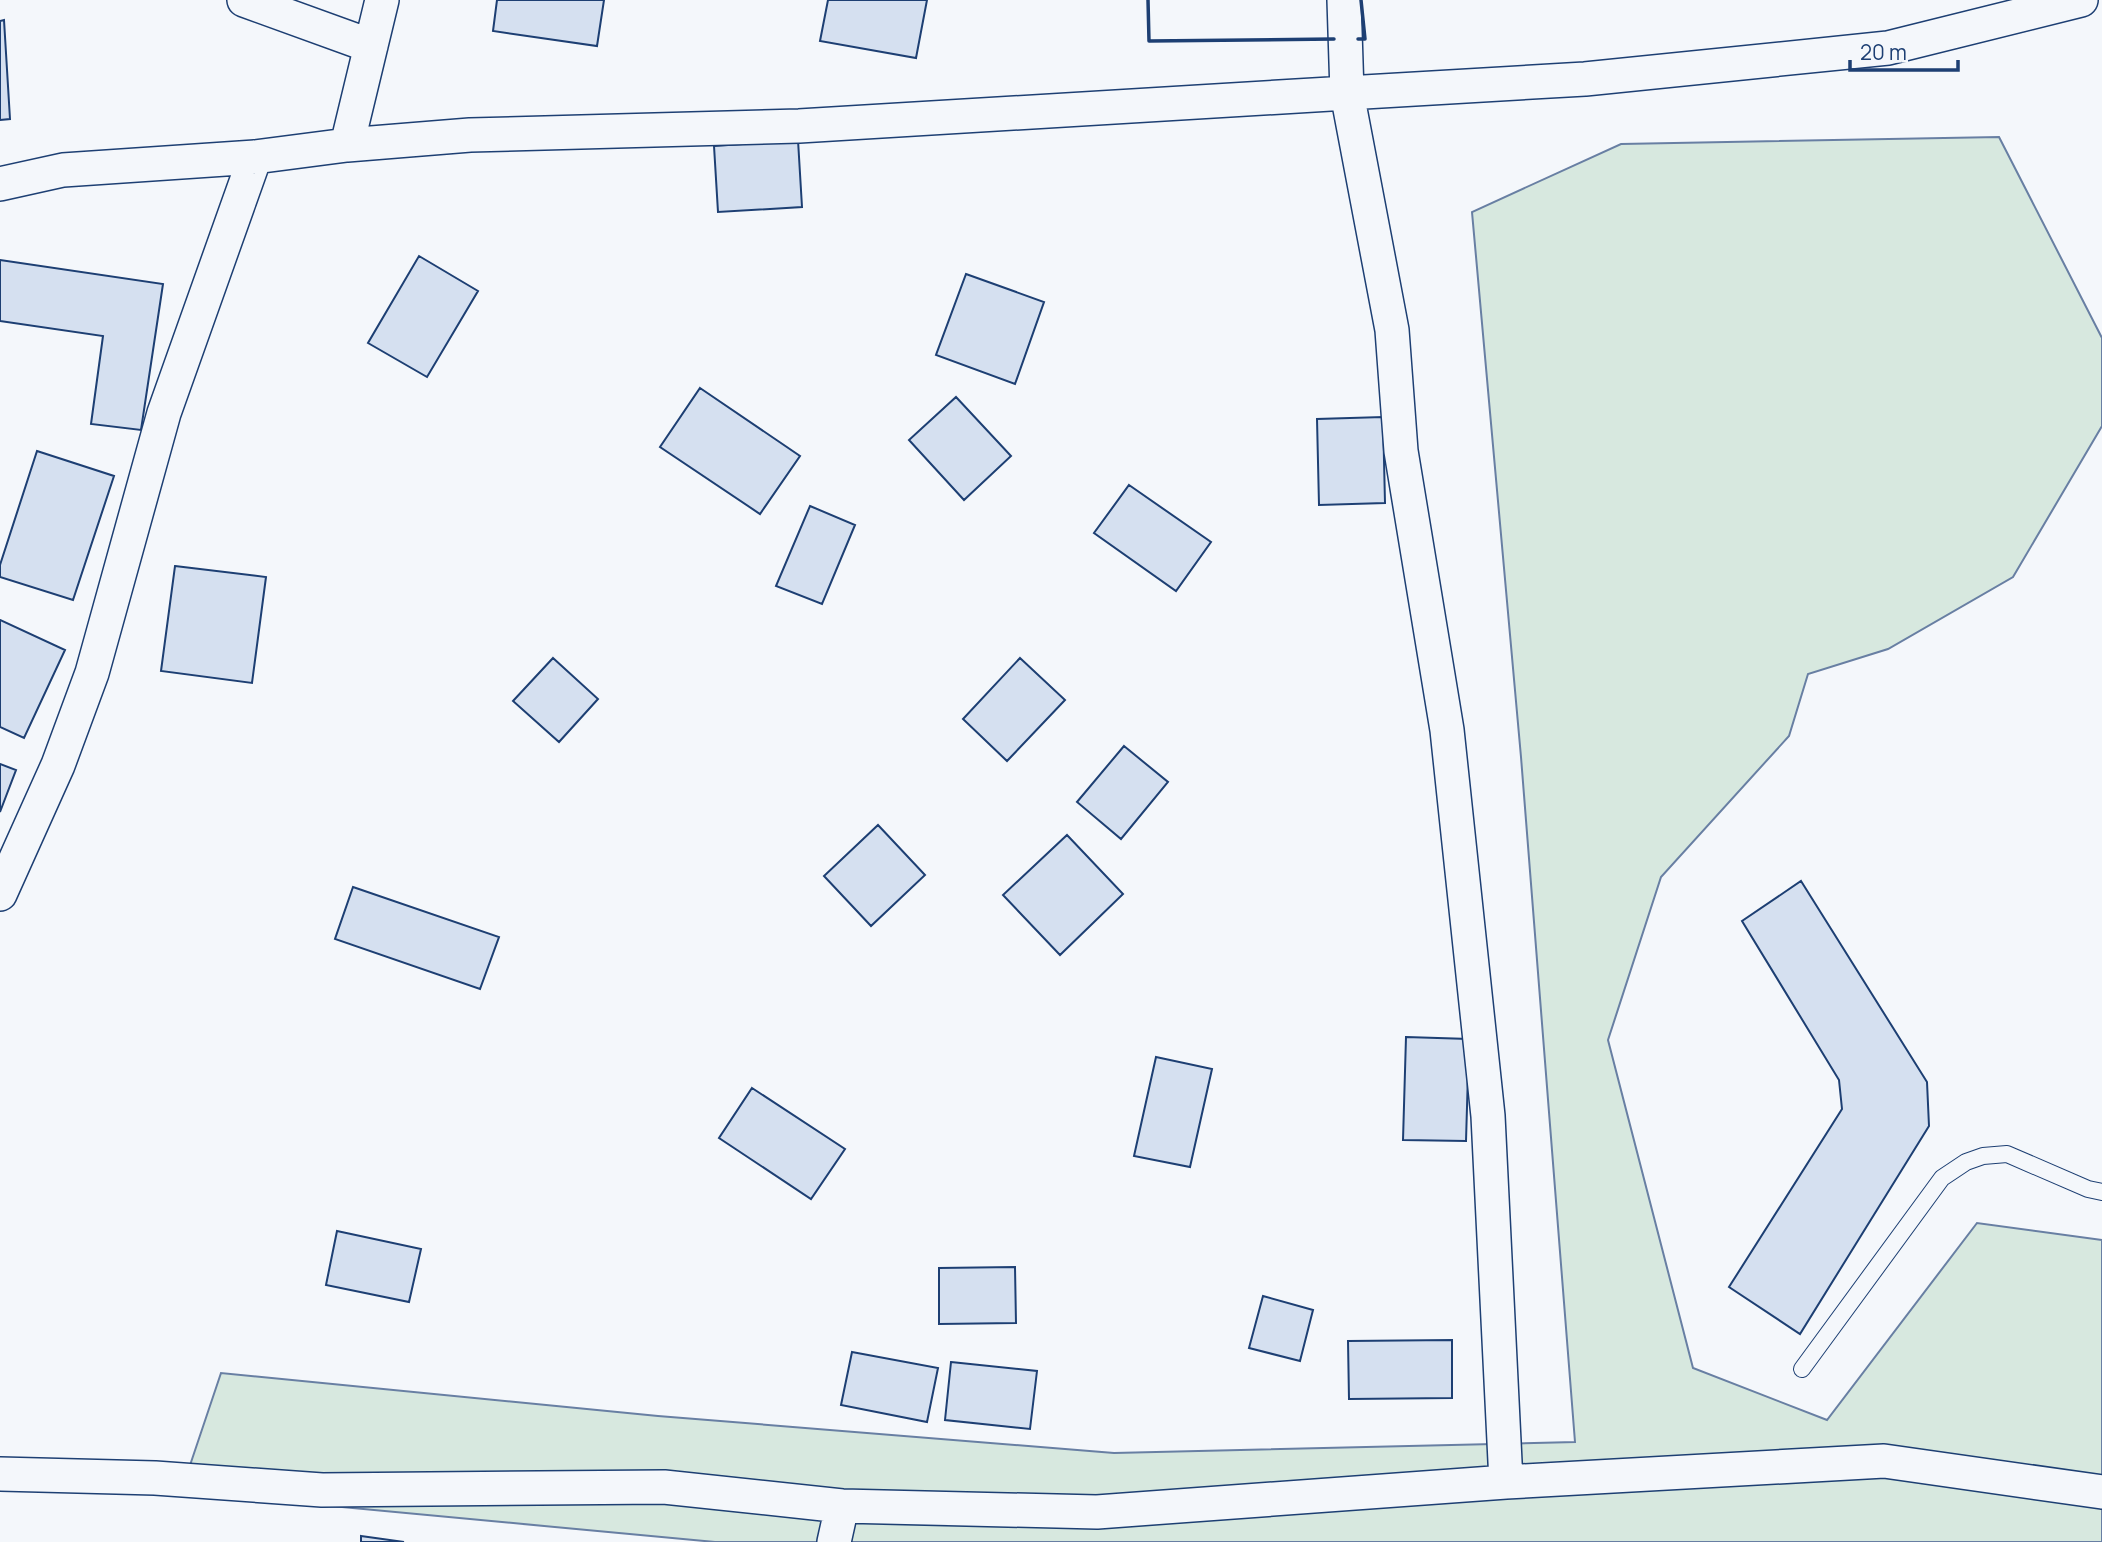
<svg xmlns="http://www.w3.org/2000/svg" width="2102" height="1542" font-family="Manrope,sans-serif">
	<style>
		.green { fill: #d7e8df; stroke: #687fa3; stroke-width: 2 }
		.building { fill: #d5e0f0; stroke: #1d3f73; stroke-width: 2 }
		.lines { fill: none; stroke-linecap: round; stroke-linejoin: round }
		.service-casing { stroke: #1d3f73; stroke-width: 18 }
		.minor-casing { stroke: #1d3f73; stroke-width: 36 }
		.service { stroke: #f4f7fb; stroke-width: 16 }
		.minor { stroke: #f4f7fb; stroke-width: 33 }
		.wall { stroke: #1d3f73; stroke-width: 3.5 }
	</style>
	<rect width="100%" height="100%" fill="#f4f7fb"/>
	<path class="green" d="M1999,137L2102,338V426L2013,577L1888,649L1808,674L1789,736L1661,877L1608,1040L1693,1368L1827,1420L1977,1223L2102,1240V1542H715L181,1492L221,1373L658,1416L1114,1453L1575,1442L1521,757L1472,212L1621,144Z"/>
	<path class="building" d="M497,0H604L597,46L493,31Z
		M828,0H927L916,58L820,41Z
		M4,20L10,119L0,120V21Z
		M798,140L802,207L718,212L714,146Z
		M419,256L478,291L427,377L368,343Z
		M0,260L163,284L141,430L91,424L103,336L0,321Z
		M966,274L1044,302L1015,384L936,355Z
		M700,388L800,456L760,514L660,447Z
		M956,397L1011,456L964,500L909,440Z
		M1383,417L1385,503L1319,505L1317,419Z
		M37,451L114,476L73,600L0,577V565Z
		M1129,485L1211,542L1176,591L1094,533Z
		M810,506L855,525L822,604L776,586Z
		M175,566L266,577L252,683L161,671Z
		M0,620L65,650L24,738L0,727Z
		M553,658L598,699L559,742L513,701Z
		M1020,658L1065,700L1007,761L963,719Z
		M1124,746L1168,782L1121,839L1077,802Z
		M0,764L16,770L0,812Z
		M878,825L925,875L871,926L824,876Z
		M1067,835L1123,894L1060,955L1003,895Z
		M1801,881L1927,1082L1929,1126L1800,1334L1729,1287L1842,1109L1839,1080L1742,921Z
		M353,887L499,937L480,989L335,939Z
		M1406,1037L1469,1039L1466,1141L1403,1140Z
		M1156,1057L1212,1069L1190,1167L1134,1156Z
		M752,1088L845,1149L811,1199L719,1138Z
		M337,1231L421,1249L409,1302L326,1285Z
		M1015,1267L1016,1323L939,1324V1268Z
		M1263,1296L1313,1310L1300,1361L1249,1348Z
		M1452,1340V1398L1349,1399L1348,1341Z
		M852,1352L938,1368L927,1422L841,1405Z
		M951,1362L1037,1371L1030,1429L945,1420Z
		M361,1536L404,1542H361Z"/>
	<g class="lines">
		<g class="service-casing">
			<path id="service" d="M1802,1369L1942,1178L1966,1162L1983,1156L2007,1154L2088,1189L2102,1192"/>
		</g>
		<g class="minor-casing">
			<path id="minor" d="M244,0L371,46
				M347,145L382,0
				M0,184L63,170L255,157L347,145L470,135L799,126L1347,93L1344,0
				M0,894L58,765L92,673L164,413L255,157
				M0,1474L155,1478L322,1490L664,1487L842,1506L1097,1512L1506,1482L1488,1116L1447,730L1401,451L1392,330L1347,93L1585,79L1888,48L2081,0
				M1506,1482L1884,1461L2102,1492
				M834,1542L842,1506"/>
		</g>
		<use href="#service" class="service"/>
		<use href="#minor" class="minor"/>
		<path class="wall" d="M1148,0L1149,41L1334,39
			M1358,39H1365L1361,0"/>
	</g>
	<path d="M1850 60v10h108v-10" fill="none" stroke="#1d3f73" stroke-width="3.5"/>
	<text x="1860" y="60" font-size="21" fill="#1d3f73" stroke="#f4f7fb" stroke-width="5" paint-order="stroke">20 m</text>
</svg>
